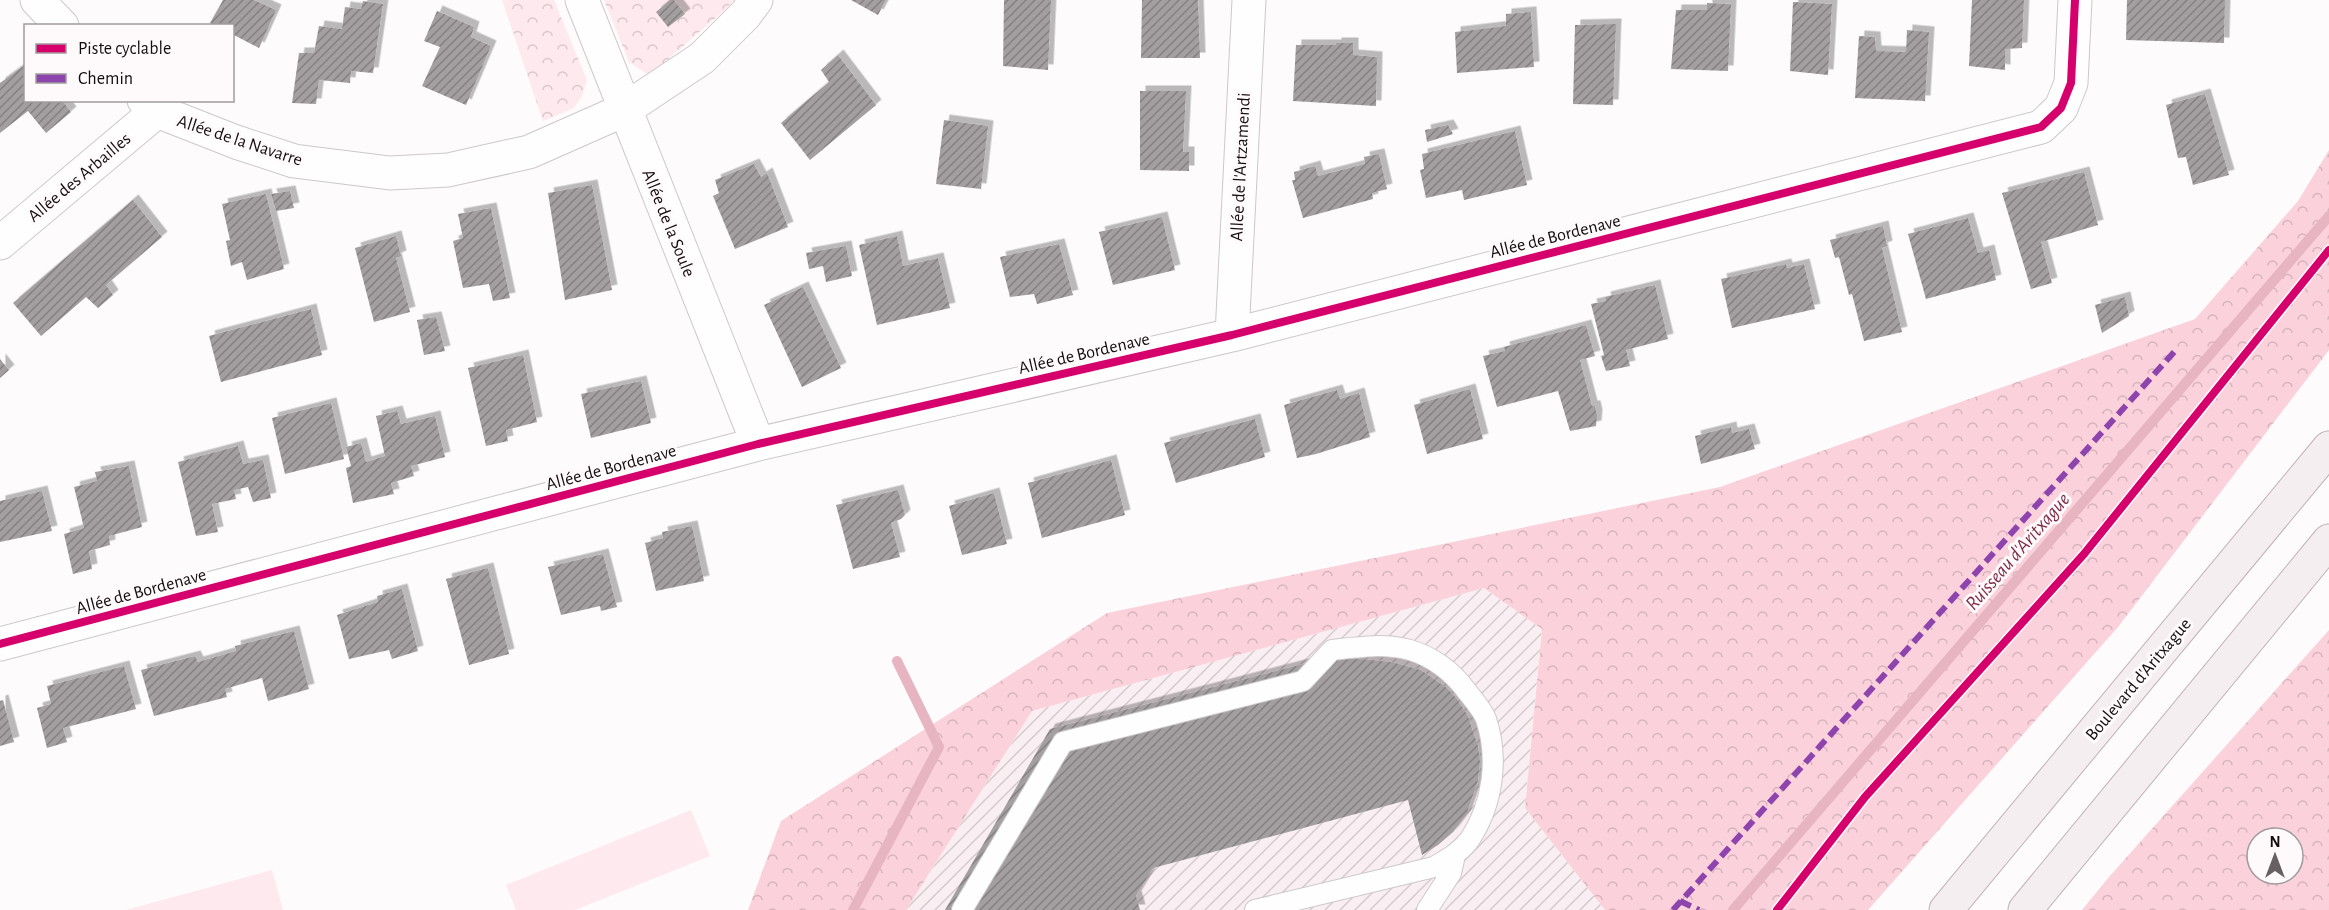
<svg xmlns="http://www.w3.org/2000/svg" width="2329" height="910" font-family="'Alegreya Sans',sans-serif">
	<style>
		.industrial { fill: url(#industrial-furrows) }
		.forest { fill: url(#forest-crowns); fill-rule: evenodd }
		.park { fill: url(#park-crowns) }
		.garden { fill: #fee9ee }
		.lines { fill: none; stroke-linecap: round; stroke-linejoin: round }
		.stream { stroke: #e7b4c1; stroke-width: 10 }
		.building { fill: url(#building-hatch); filter: url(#shadow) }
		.service-casing { stroke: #cdc8c9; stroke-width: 22 }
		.minor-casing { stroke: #cdc8c9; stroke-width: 35 }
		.primary-casing { stroke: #c0b2b6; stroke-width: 35 }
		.service { stroke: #fffeff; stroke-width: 20 }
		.minor { stroke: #fffeff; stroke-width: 33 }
		.primary { stroke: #f5eef0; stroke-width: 33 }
		.quiet { stroke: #8e44ad; stroke-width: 6; stroke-dasharray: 12 6; stroke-linecap: butt }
		.cycleway-casing { stroke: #fefafb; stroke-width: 11 }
		.cycleway { stroke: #d6006c; stroke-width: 8 }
		.labels { text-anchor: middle; stroke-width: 6; stroke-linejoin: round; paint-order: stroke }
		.street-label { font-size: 18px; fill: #140d0f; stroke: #fefafb }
		.water-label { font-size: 20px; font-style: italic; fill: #7e2b47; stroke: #fefafb }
	</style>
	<defs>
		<pattern id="industrial-furrows" width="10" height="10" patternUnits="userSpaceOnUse" patternTransform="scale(1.5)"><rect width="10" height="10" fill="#f9eef1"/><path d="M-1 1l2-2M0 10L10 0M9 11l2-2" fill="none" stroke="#d5cbcd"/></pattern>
		<pattern id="forest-crowns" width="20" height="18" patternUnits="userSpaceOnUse" patternTransform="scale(1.5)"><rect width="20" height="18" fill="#fbd2dc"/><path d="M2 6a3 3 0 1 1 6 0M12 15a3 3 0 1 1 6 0" fill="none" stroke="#d6b3bc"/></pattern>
		<pattern id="park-crowns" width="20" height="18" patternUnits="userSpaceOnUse" patternTransform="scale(1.5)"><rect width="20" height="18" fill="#fee9ee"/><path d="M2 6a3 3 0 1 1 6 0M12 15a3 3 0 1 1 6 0" fill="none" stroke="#d9c7cb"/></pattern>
		<pattern id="building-hatch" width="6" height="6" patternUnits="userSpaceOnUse" patternTransform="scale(1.5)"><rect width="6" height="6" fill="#a39fa1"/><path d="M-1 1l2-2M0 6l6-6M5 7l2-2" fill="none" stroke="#848082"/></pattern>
		<filter id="shadow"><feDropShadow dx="5.5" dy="-5.5" stdDeviation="0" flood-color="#0004"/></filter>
	</defs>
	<rect width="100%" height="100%" fill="#fdfbfc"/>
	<path class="industrial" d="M1484,588L1542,629L1525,808L1605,910H906L1032,711Z"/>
	<path class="forest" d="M2329,150V350L2118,627L1868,910H1605L1525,808L1542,629L1484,588L1032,711L906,910H748L781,821L1107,613L1720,487L2195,319L2298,201Z
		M2329,630V910H2082L2109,877ZM2257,838H2293V874H2257Z"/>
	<path class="park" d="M502,0H554L587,80L582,96L574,108L543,121Z
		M604,0H733L727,8L658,68L647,74L629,62Z"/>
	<path class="garden" d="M691,810L710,856L575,910H516L506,885Z
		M272,870L283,910H126Z"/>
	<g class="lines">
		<path class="stream" d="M853,910L939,747L897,661
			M1733,910L2329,216"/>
	</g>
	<path class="building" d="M223,0H254L276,10L259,48L232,34V26H215L210,23Z
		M670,0H674L685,14L668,27L656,12Z
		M851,0H886L878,15Z
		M1004,0H1051L1048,70L1003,66Z
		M1142,0H1198L1200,58H1141Z
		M1972,0H2024L2022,48L2005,49V70L1969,66Z
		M2127,0H2225L2224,43L2126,40Z
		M363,1L383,4L373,73L351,71L350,83L319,80L316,104L292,103L299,53H314L319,26L342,29L345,7L361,9Z
		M1793,2L1832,4L1828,75L1790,71Z
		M1707,3L1731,4L1728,71L1671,69L1676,10H1707Z
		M437,11L474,27L471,37L491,46L466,105L422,86L440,47L424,41Z
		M1531,12L1534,67L1457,73L1455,32L1506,26V14Z
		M1616,24L1613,105L1573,104L1575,25Z
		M1907,30L1929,32L1925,101L1855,98L1859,36L1875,37L1876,51L1906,52Z
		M1336,43H1353V55L1377,57L1376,106L1293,101L1296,45H1336Z
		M838,55L876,105L810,160L781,123L829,82L821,70Z
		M26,64V100H62L71,112L46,133L28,111L0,133V83Z
		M1140,91H1186L1183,152H1189V171L1140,170Z
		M2205,94L2229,175L2193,185L2186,157L2178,158L2166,105Z
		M944,120L988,126L981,189L936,184Z
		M1448,125L1453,134L1427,142L1425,130Z
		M1515,131L1527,185L1464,200L1462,190L1426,198L1420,170L1424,169L1422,154Z
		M1379,154L1387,189L1372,193L1373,199L1303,218L1292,180H1295L1294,172L1315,166L1318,176L1365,164L1364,157Z
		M754,164L761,177L767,173L788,227L735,249L713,196L719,193L715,180Z
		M2084,172L2098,225L2041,242L2052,283L2031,289L2002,193Z
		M592,185L612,290L565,300L548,193Z
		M290,191L294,208L276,211L271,194Z
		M266,194L284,269L247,280L242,262L231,266L226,241L230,240L222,204Z
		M133,200L162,237L106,285L113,295L98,308L86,297L41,336L13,303Z
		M491,208L510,298L493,301L489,284L463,288L453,241L463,238L458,214Z
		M1162,217L1175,270L1113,285L1099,232Z
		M1968,218L1978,253L1989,250L1996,280L1926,299L1908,234Z
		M1883,226L1887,246L1882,248L1902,332L1864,341L1852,294L1849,295L1839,257L1835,258L1830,240Z
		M396,236L401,256L396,258L410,312L374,322L355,248Z
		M897,236L903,266L938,258L950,308L877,325L859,245Z
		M1059,244L1073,295L1037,304L1034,294L1010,297L1000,257Z
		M846,246L852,276L826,282L823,266L809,269L806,253Z
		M1786,264L1787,268L1804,264L1815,309L1732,328L1721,279Z
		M1655,285L1668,339L1626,350L1630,366L1606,371L1601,356L1604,355L1591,304L1606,301L1605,297Z
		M803,287L841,368L802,387L764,305Z
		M2125,297L2129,316L2102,333L2095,305Z
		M311,309L322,355L221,382L209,336Z
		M436,317L445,351L424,355L417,320Z
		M1586,325L1595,356L1580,360L1592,406H1595L1597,415L1596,426L1570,431L1558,391L1497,407L1483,356L1505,351L1504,347Z
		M523,355L537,422L506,430L508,441L486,446L468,368Z
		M0,359L9,370L0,378Z
		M641,381L651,423L591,438L581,394Z
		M1470,389L1483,439L1427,454L1414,405Z
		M1337,390L1340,399L1359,393L1370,437L1316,454L1297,458L1284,405Z
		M331,403L344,459L285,474L272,418Z
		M397,411L401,424L435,416L445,457L411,466L414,476L391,483L394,494L353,503L346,468L351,466L346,447L361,443L366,462L385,456L376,416Z
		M1255,419L1265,457L1176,483L1164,443Z
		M1731,427L1732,433L1749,429L1755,449L1701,464L1695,436Z
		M238,446L243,464L263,460L271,498L253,502L248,487L234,490L236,499L212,504L218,532L196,536L178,462Z
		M1111,460L1125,515L1042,538L1028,483Z
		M129,466L142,527L109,536L110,545L89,551L92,569L73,574L64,534L84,528L74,487L97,481L95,472Z
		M898,490L905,515L901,519L891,523L900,557L853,569L836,505Z
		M42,491L52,531L0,542V501Z
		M994,493L1007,544L962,555L949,506Z
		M692,526L704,581L656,591L645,543L663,538L662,532Z
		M603,554L617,607L601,611L600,606L561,615L548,567Z
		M488,568L509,654L469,665L446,579Z
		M402,589L418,651L392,659L389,650L349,659L337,615L378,602L377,596Z
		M294,631L309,689L268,701L262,678L225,689L227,697L154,716L141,670L195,656L198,662L236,651L235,646Z
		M1350,658L1392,662L1421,670L1447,688L1457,699L1468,716L1478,746L1480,761L1478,781L1466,815L1453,832L1438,845L1422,855L1408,800L1153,868L1136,896L1140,910H945L1050,729L1311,662Z
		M124,666L136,709L63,728L67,742L47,748L37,708L51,704L47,686Z
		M3,700L14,742L0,746V701Z"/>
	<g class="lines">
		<g class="service-casing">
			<path id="service" d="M962,910L1063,742L1303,681L1332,650C1358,647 1384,643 1410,650C1431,656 1452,671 1465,689C1472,698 1482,709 1486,719C1499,758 1493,804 1470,839C1461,852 1447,859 1434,867L1255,910
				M1427,910L1451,873L1455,855"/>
		</g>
		<g class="minor-casing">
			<path id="minor" d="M37,0L62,26
				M582,0L758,444
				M144,100L157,111L236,142L294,161L390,173L448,170L529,152L624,110L702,58L745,15L756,0
				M0,243L157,111
				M1232,335L1249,0
				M0,644L758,444L1232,335L2041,127L2061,108L2071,83L2075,0"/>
		</g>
		<g class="primary-casing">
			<path id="primary" d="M1946,910L2329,448
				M2025,910L2329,541"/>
		</g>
		<use href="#service" class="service"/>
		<use href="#minor" class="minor"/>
		<use href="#primary" class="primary"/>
		<path class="quiet" d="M1680,901L1699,910
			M1673,910L2175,351"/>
		<g class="cycleway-casing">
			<path id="cycleway" d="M0,644L758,444L1232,335L2041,127L2061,108L2071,83L2075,0
				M1777,910L1865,797L2084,554L2329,250"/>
		</g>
		<use href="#cycleway" class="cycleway"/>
	</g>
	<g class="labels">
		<g class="street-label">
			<text transform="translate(240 140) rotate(18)" y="6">Allée de la Navarre</text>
			<text transform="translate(1240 167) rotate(-87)" y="6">Allée de l'Artzamendi</text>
			<text transform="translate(79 177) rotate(-40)" y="6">Allée des Arbailles</text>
			<text transform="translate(669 223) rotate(68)" y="6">Allée de la Soule</text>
			<text transform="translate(1555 236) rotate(-14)" y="6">Allée de Bordenave</text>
			<text transform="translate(1084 353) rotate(-13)" y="6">Allée de Bordenave</text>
			<text transform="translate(611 467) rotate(-15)" y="6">Allée de Bordenave</text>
			<text transform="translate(141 591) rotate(-15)" y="6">Allée de Bordenave</text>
			<text transform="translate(2138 679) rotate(-50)" y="6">Boulevard d'Aritxague</text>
		</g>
		<g class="water-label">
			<text transform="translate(2017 551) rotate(-49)" y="7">Ruisseau d'Aritxague</text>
		</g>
	</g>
	<rect x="24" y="24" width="210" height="78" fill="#fefafb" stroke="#a09b9d" stroke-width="1.5"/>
	<rect x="36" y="44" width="30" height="9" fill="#d6006c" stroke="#a09b9d" stroke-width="1.5"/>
	<text x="78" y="54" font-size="18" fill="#140d0f">Piste cyclable</text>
	<rect x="36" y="74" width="30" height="9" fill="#8e44ad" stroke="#a09b9d" stroke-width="1.5"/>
	<text x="78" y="84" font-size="18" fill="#140d0f">Chemin</text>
	<g transform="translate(2275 856)"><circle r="28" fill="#fefafb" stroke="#a09b9d" stroke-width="1.5"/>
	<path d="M0-4.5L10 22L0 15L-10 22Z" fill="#666062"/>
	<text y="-9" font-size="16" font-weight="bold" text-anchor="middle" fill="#140d0f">N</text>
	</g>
</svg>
